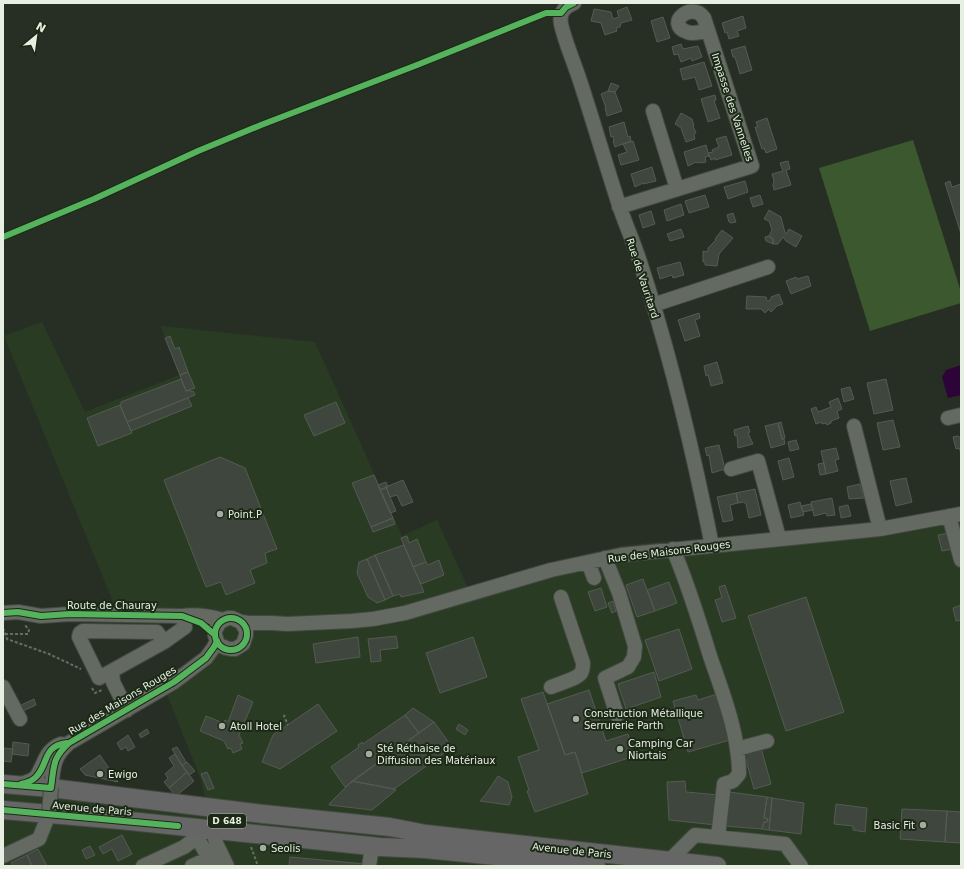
<svg xmlns="http://www.w3.org/2000/svg" width="964" height="869" font-family="'DejaVu Sans',sans-serif">
	<style>
		.built { fill: #2a3b23 }
		.green { fill: #3b582e }
		.water { fill: #2c0437 }
		.building { fill: #3f463d; stroke: #545b51 }
		.lines { fill: none; stroke-linecap: round; stroke-linejoin: round }
		.minor-casing { stroke: #434940; stroke-width: 16 }
		.major-casing { stroke: #434940; stroke-width: 20 }
		.path { stroke: #676c65; stroke-width: 2; stroke-dasharray: 3 2; stroke-linecap: butt }
		.minor { stroke: #646a62; stroke-width: 14 }
		.major { stroke: #656665; stroke-width: 18 }
		.minor-bridge-casing { stroke: #434940; stroke-width: 16; stroke-linecap: butt }
		.minor-bridge { stroke: #646a62; stroke-width: 14 }
		.cycleway-casing { stroke: #1b2916; stroke-width: 8 }
		.cycleway { stroke: #56b35d; stroke-width: 6 }
		.poi-dot { fill: #a3aca0; stroke: #1b2916; stroke-width: 1.5 }
		.labels { text-anchor: middle; stroke-width: 4; stroke-linejoin: round; paint-order: stroke }
		.shield { fill: #1b2916; stroke: #a9b4a5; stroke-width: 1 }
		.shield-label { font-size: 9px; font-weight: bold; fill: #e6efe2 }
		.street-label { font-size: 10px; fill: #e6efe2; stroke: #1b2916 }
		.poi-label { font-size: 10px; fill: #e6efe2; stroke: #1b2916; text-anchor: start }
	</style>
	<rect width="100%" height="100%" fill="#272f24"/>
	<path class="built" d="M42,322L85,412L179,375L161,326L315,342L402,536L437,520L468,588L503,576L556,561L620,546L667,541L703,540L961,520V866H3V791L209,811L200,777L162,682L200,659L211,642L206,632L202,628L191,622L121,621L4,336Z"/>
	<path class="green" d="M913,140L961,292V303L870,331L819,168Z"/>
	<path class="water" d="M961,365V395L948,398L942,377L946,370Z"/>
	<path class="building" d="M627,7L632,20L621,23L620,27L616,28L617,31L605,35L601,23L591,21L594,9L611,12L613,19L619,17L617,11Z
		M743,16L746,28L737,31L739,36L729,39L727,32L725,33L722,23Z
		M663,17L670,38L657,42L651,21Z
		M681,44L683,49L698,46L702,57L692,61L691,58L681,62L678,54L674,55L672,47Z
		M745,46L752,70L740,74L735,57H733L731,50Z
		M704,62L712,86L699,90L695,77L683,80L680,69Z
		M611,83L619,86L615,92L608,91Z
		M608,91L615,92L622,111L607,116L605,108H606L601,94Z
		M715,95L716,100L714,101L720,118L708,122L701,99Z
		M681,113L692,119L694,126L693,127L696,132L694,135L695,139L686,142L681,128L675,124Z
		M767,118L777,149L766,153L764,148L762,149L755,127H758L756,122Z
		M624,122L628,137L630,136L631,141L615,147L613,141H614L613,136L611,137L609,127Z
		M726,136L732,155L715,160V158L711,160L708,153L713,152L712,150L719,147L716,139Z
		M633,141L639,160L621,165L618,155L627,152L623,144Z
		M706,145L709,156L705,157L706,162L701,163V162L697,163L696,162L688,166L684,152Z
		M788,161L790,169L786,170L791,185L774,190L773,185L774,181L772,174L783,171L780,163Z
		M652,167L656,181L643,184V183L635,187L631,174Z
		M745,181L748,192L728,199L724,187Z
		M950,181L952,187L961,184V234L945,183Z
		M705,195L709,207L689,213L685,201Z
		M760,195L763,204L753,207L750,198Z
		M681,204L684,215L667,221L664,210Z
		M769,210L781,217L785,233L786,234L789,229L802,236L796,247L786,241L783,237L778,244H773V239L769,236L772,230L769,221L764,219Z
		M651,211L655,224L643,228L639,215Z
		M733,213L736,222L731,223L729,222L727,215Z
		M681,229L684,237L670,241L667,234Z
		M722,230L733,238L719,254L717,266L705,265V262H703V251L708,252V248L716,240L715,239Z
		M769,236L773,239V244L766,241L765,237Z
		M680,262L684,275L673,278L672,275L660,279L657,268Z
		M808,276L811,286L791,294L786,281L796,277L797,279Z
		M779,294L783,304L777,306L771,312L769,309L765,313L761,309H746L747,296L766,297L767,298L766,299L768,301L771,299V297Z
		M699,313L700,318L695,320L700,336L685,341L678,320Z
		M170,336L175,349L179,347L188,372L180,375L165,338Z
		M717,362L723,383L711,386L708,375L706,376L704,366Z
		M188,372L195,388L186,391L180,375Z
		M181,379L186,391L190,390L191,392L193,391L195,395L127,422L120,405H121V402Z
		M886,379L893,410L874,414L867,383Z
		M850,387L854,399L844,402L841,389Z
		M188,398L192,406L131,431L127,422Z
		M838,398L842,409L837,411L839,418L831,421V423L827,425L826,423L822,424V422L816,424L811,409L816,407L818,412L831,407L829,402Z
		M336,402L345,423L314,436L304,415Z
		M120,405L132,433L98,446L87,418Z
		M893,420L900,447L883,450L877,423Z
		M781,422L785,438L782,439L778,423Z
		M778,423L782,439H784L785,444L771,448L765,426Z
		M748,426L750,432L748,433L753,444L738,448L737,435L735,436L734,430Z
		M958,436L959,437H961V453L959,448L956,449L953,437Z
		M796,440L799,449L790,451L788,442Z
		M719,445L725,469L712,473L709,455L707,456L705,448Z
		M836,448L839,459L835,460L838,471L826,474L821,451Z
		M220,457L245,468L277,549L265,553L267,563L250,570L255,583L226,595L221,582L206,587L164,480Z
		M789,458L794,477L783,480L778,461Z
		M824,463L826,474L820,475L818,464Z
		M374,475L393,518L371,527L352,483Z
		M906,478L912,502L896,506L890,481Z
		M403,480L413,502L402,506L397,495L390,497L386,487Z
		M386,482L388,487L380,490L378,485Z
		M860,484L864,498L849,499L847,487Z
		M386,487L396,511L390,513L380,490Z
		M755,489L761,515L749,518L746,504L744,502L738,503L736,493Z
		M736,493L738,503L730,505L733,520L723,522L717,497Z
		M832,498L835,515L827,516L826,513L814,516L811,502Z
		M800,502L804,515L791,518L788,505Z
		M811,504L813,510L803,512L801,506Z
		M848,505L851,516L841,518L839,507Z
		M393,518L395,524L373,532L371,527Z
		M948,533L952,549L942,551L938,535Z
		M407,536L409,543L417,539L426,562L413,567L401,538Z
		M404,545L424,592L401,597L400,594L393,596L375,555Z
		M375,555L393,596L385,600L367,559Z
		M367,559L385,600L377,603L368,597L357,573L359,562Z
		M439,560L444,575L421,584L413,567L426,562L428,565Z
		M643,579L655,611L637,617L626,585Z
		M669,582L677,603L655,611L647,590Z
		M725,585L736,618L722,622L715,600L722,598L719,587Z
		M601,588L607,607L595,611L588,592Z
		M806,597L844,712L786,731L748,616Z
		M613,601L616,611L612,613L608,603Z
		M961,605V620L956,621L953,608Z
		M679,629L692,669L659,681L645,640Z
		M396,636L398,648L380,650L381,661L371,662L368,639Z
		M358,637L360,657L316,663L313,644Z
		M473,637L487,677L440,693L426,653Z
		M654,672L661,697L626,709L618,684Z
		M589,690L606,741L628,734L635,756L582,773L575,752L565,755L547,704Z
		M543,692L565,755L575,752L588,794L535,812L527,791L529,790L518,757L539,750L521,699Z
		M717,694L730,740L688,752L673,701L696,695L698,700Z
		M238,695L253,702L239,735L243,743L240,744L242,749L233,753L231,748L228,749L224,741L200,731L206,716L223,723L225,720L228,722Z
		M34,699L36,705L23,711L21,705Z
		M318,704L337,731L280,769L262,762L273,735Z
		M413,708L434,722L419,733L405,715Z
		M405,715L419,733L345,787L331,767L359,747L358,745L362,742L363,744Z
		M434,722L452,747L414,775L394,789L352,781Z
		M459,724L468,730L465,735L456,729Z
		M147,729L149,733L141,738L139,734Z
		M128,735L135,747L128,751L126,747L121,750L117,743Z
		M13,742L29,744L28,756L12,754Z
		M177,747L186,762L182,766L172,749Z
		M3,748L13,749L11,762L3,761Z
		M761,748L771,784L754,789L744,753Z
		M175,754L187,772L169,788L164,782L168,778L165,774L174,766L169,758Z
		M100,755L118,782L85,775L80,769Z
		M187,762L195,771L189,775L182,766Z
		M187,772L194,781L176,796L169,788Z
		M207,772L214,788L208,790L201,774Z
		M498,776L508,782L512,797L509,805L480,801L486,794Z
		M352,781L394,789L396,790L372,810L329,805L330,803Z
		M685,781L686,792L719,795L716,825L669,820L667,782Z
		M729,792L767,797L764,818L768,819L767,822H764L762,829L725,826Z
		M767,797L772,798L769,830L762,829L764,822H767L768,819L764,818Z
		M772,798L804,803L801,834L769,830Z
		M836,804L867,808L865,832L853,830V826L834,824Z
		M902,809L947,811L945,842L900,839Z
		M947,811L961,812V843L945,842Z
		M122,835L132,854L118,861L112,849L103,854L99,847Z
		M90,846L95,855L86,859L82,850Z
		M38,849L47,866H32L27,855Z
		M27,855L32,866H13L11,863Z
		M290,857L365,864L364,866H289Z"/>
	<g class="lines">
		<g class="minor-casing">
			<path id="minor" d="M574,3C564,7 559,13 561,24C565,42 575,65 581,84C594,124 606,165 619,205C625,223 633,241 639,259C670,353 693,450 712,546
				M653,111L677,189
				M619,207L752,166L704,18C692,0 664,24 687,32C694,35 701,31 708,31
				M653,305L768,267
				M948,418L961,415
				M854,426L880,529
				M731,469L758,461L779,538
				M949,516L961,560
				M673,549C688,584 699,620 710,656C723,694 739,734 739,774L733,781L724,784L718,837
				M605,558L619,593L635,646L634,657L628,667L605,678L617,715
				M588,562L594,578
				M3,613L18,612L41,616L70,614L182,616C197,614 209,616 223,620
				M241,622L246,630V635L243,644L235,649H231L226,648L218,644L215,635V630L220,622L228,618H232L241,622L249,623H272L287,624L352,621L373,619L405,613L551,570L621,555L880,529L961,514
				M164,642L157,632L83,631L80,633L79,637L99,678L164,642L185,627L182,616
				M112,671L113,682L127,710
				M3,687L20,719
				M551,687C558,684 577,679 581,673C583,670 583,666 583,663L561,597
				M737,749L767,741
				M19,785L32,780L36,777C45,764 44,751 61,744
				M51,788C54,767 52,758 69,743L174,682L206,658L214,647L217,641
				M213,830L216,843L227,866
				M197,837L213,866
				M3,856L39,839L49,814
				M669,861L695,835L785,844L801,866
				M143,866L184,847L207,830
				M192,866L209,858
				M369,866L372,847"/>
		</g>
		<g class="major-casing">
			<path id="major" d="M3,784L51,788L263,814L390,827L426,834L717,866
				M3,810L120,820L380,847L425,849L596,866"/>
		</g>
		<path class="path" d="M3,628L7,639L49,654L81,669
			M5,634H28L29,630L25,625
			M92,688L95,693L102,690
			M285,715L284,716L288,725
			M251,847L258,866"/>
		<use href="#minor" class="minor"/>
		<use href="#major" class="major"/>
		<g class="minor-bridge-casing">
			<path id="minor-bridge" d="M49,814L51,788"/>
		</g>
		<use href="#minor-bridge" class="minor-bridge"/>
		<g class="cycleway-casing">
			<path id="cycleway" d="M3,237L94,199L198,151L261,125L417,65L546,13H561L566,7L574,3
				M3,613L18,612L41,616L70,614L182,616L201,623L215,635
				M215 634a16 16 0 1 1 32 0a16 16 0 1 1-32 0Z
				M3,784L51,788C54,767 52,758 69,743L174,682L206,658L214,647L217,641
				M21,784C26,783 32,781 36,777C49,764 42,746 67,743
				M3,810L178,826"/>
		</g>
		<use href="#cycleway" class="cycleway"/>
	</g>
	<g class="poi-dot">
		<circle cx="220" cy="514" r="4"/>
		<circle cx="576" cy="719" r="4"/>
		<circle cx="222" cy="726" r="4"/>
		<circle cx="620" cy="749" r="4"/>
		<circle cx="369" cy="754" r="4"/>
		<circle cx="100" cy="774" r="4"/>
		<circle cx="923" cy="825" r="4"/>
		<circle cx="263" cy="848" r="4"/>
	</g>
	<g class="labels">
		<rect class="shield" x="208" y="814" width="38" height="14" rx="3"/>
		<g class="shield-label">
			<text x="227" y="824">D 648</text>
		</g>
		<g class="street-label">
			<text transform="translate(733 107) rotate(72)" y="4">Impasse des Vannelles</text>
			<text transform="translate(643 278) rotate(72)" y="4">Rue de Vauritard</text>
			<text transform="translate(669 551) rotate(-7)" y="4">Rue des Maisons Rouges</text>
			<text x="112" y="609">Route de Chauray</text>
			<text transform="translate(122 700) rotate(-31)" y="4">Rue des Maisons Rouges</text>
			<text transform="translate(92 808) rotate(5)" y="4">Avenue de Paris</text>
			<text transform="translate(572 850) rotate(6)" y="4">Avenue de Paris</text>
		</g>
		<g class="poi-label">
			<text x="228" y="518">Point.P</text>
			<text x="584" y="717">Construction Métallique<tspan x="584" dy="12">Serrurerie Parth</tspan></text>
			<text x="230" y="730">Atoll Hotel</text>
			<text x="628" y="747">Camping Car<tspan x="628" dy="12">Niortais</tspan></text>
			<text x="377" y="752">Sté Réthaise de<tspan x="377" dy="12">Diffusion des Matériaux</tspan></text>
			<text x="108" y="778">Ewigo</text>
			<text x="915" y="829" text-anchor="end">Basic Fit</text>
			<text x="271" y="852">Seolis</text>
		</g>
	</g>
	<rect width="964" height="869" fill="none" stroke="#e6efe2" stroke-width="8"/>
	<g transform="translate(36 36) rotate(29)" stroke="#1b2916" stroke-width="3" paint-order="stroke">
	<path d="M0-3L7 15L0 10L-7 15Z" fill="#e6efe2"/>
	<text y="-6" font-size="11" font-weight="bold" text-anchor="middle" fill="#e6efe2">N</text>
	</g>
</svg>
